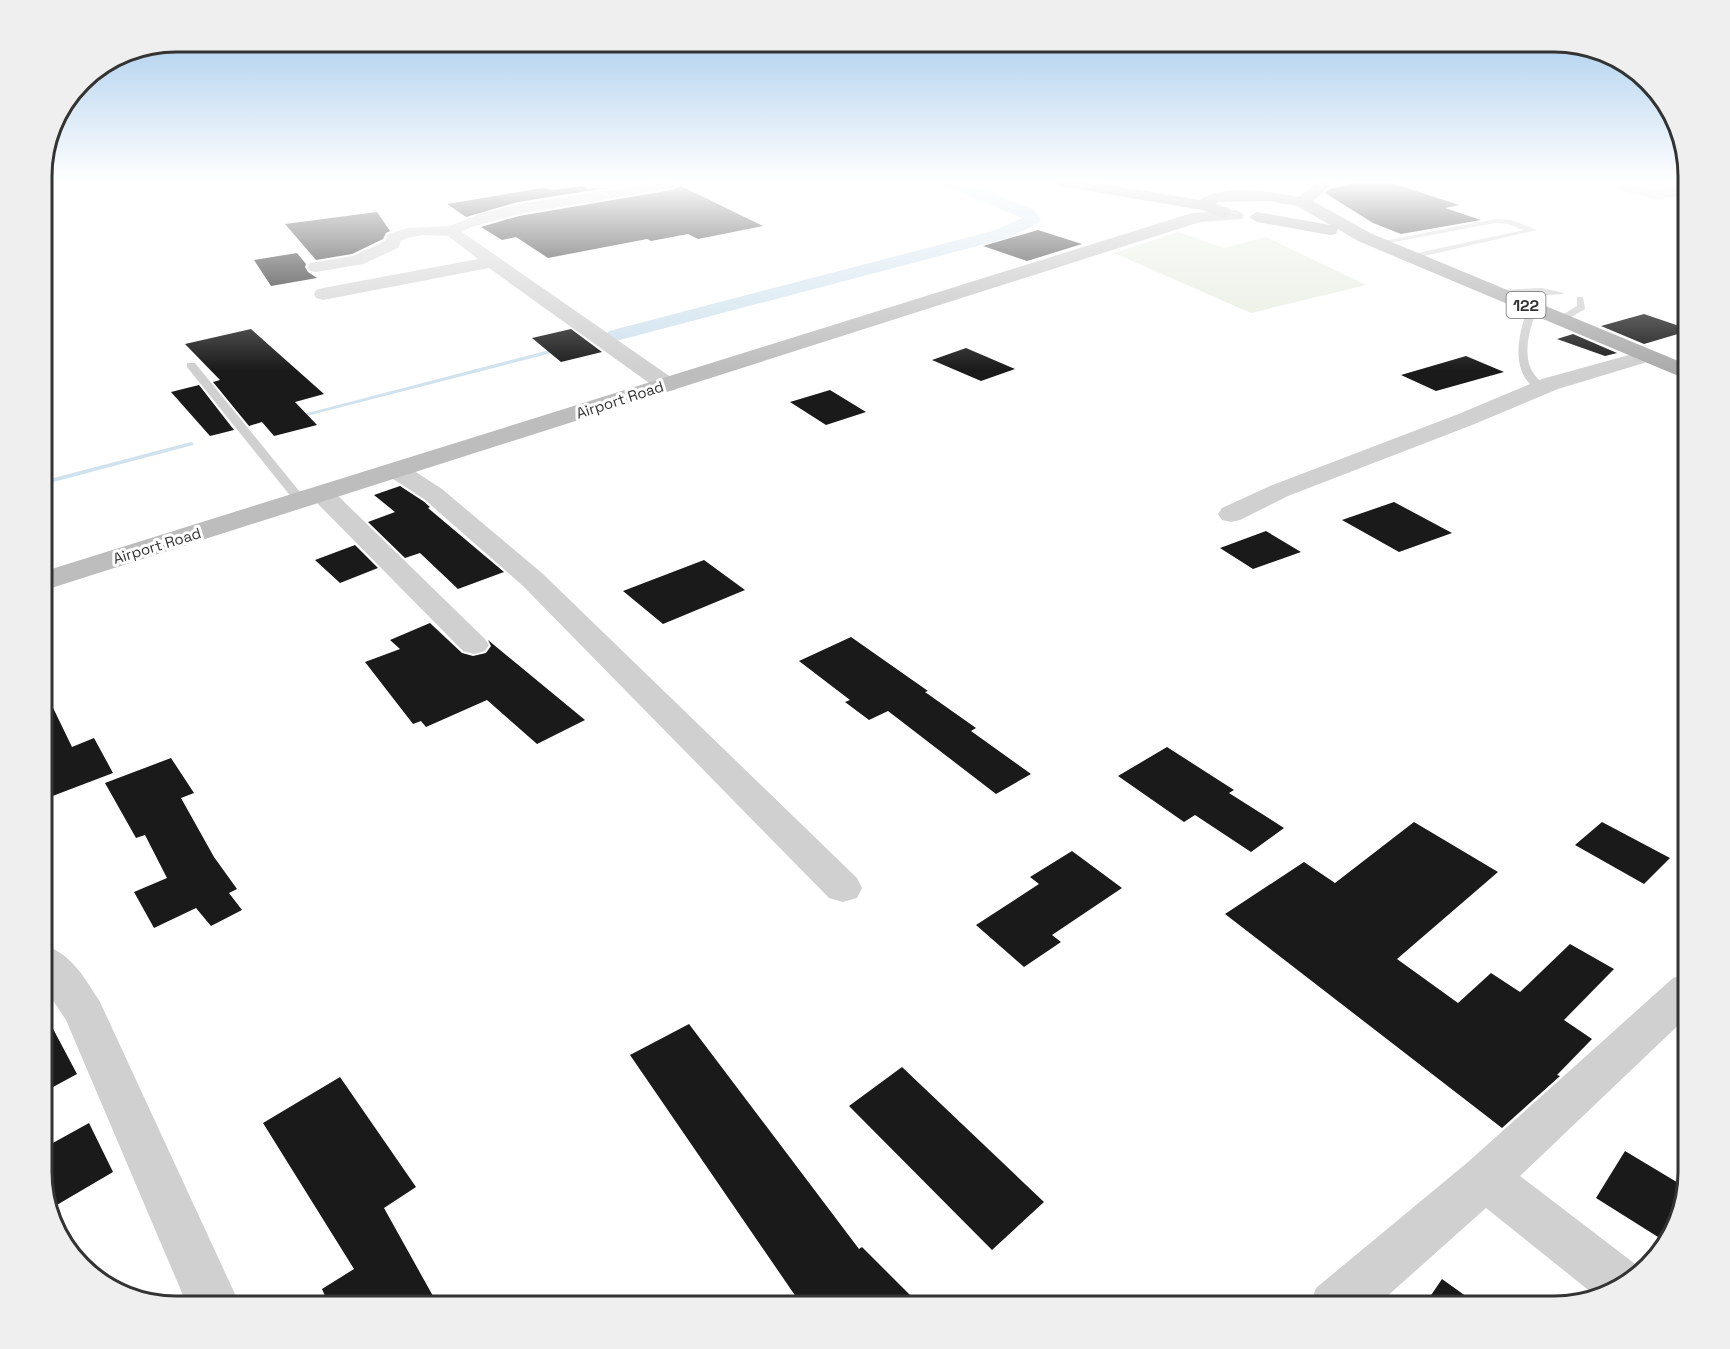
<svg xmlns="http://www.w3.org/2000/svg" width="1730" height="1349" font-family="'Space Grotesk',sans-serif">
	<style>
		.green { fill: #e6ecdf }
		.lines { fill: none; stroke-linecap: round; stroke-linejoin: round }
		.stream { fill: #cfe2ee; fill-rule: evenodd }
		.canal { fill: #cfe2ee; fill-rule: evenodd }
		.building { fill: #1a1a1a }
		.lane { fill: #d0d0d0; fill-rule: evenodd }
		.street { fill: #d0d0d0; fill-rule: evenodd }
		.secondary { fill: #bdbdbd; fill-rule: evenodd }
		.primary { fill: #ababab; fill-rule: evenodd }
		.labels { text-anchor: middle; stroke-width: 6; stroke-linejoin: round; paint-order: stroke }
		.far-street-label { font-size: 15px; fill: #333; stroke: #fff }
		.shield { fill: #fff; stroke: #707070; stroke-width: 1.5 }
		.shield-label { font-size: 16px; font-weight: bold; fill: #333 }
		.rim { fill: none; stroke: #333; stroke-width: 3 }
	</style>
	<rect width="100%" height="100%" fill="#fff"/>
	<path class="green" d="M1178,232L1224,248L1266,237L1366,285L1251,313L1114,253Z"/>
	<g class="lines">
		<path class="stream" d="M561,347L564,349L563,350L295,419L292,417Z
			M191,442L194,444L193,445L42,485V481Z"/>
		<path class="canal" d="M938,181H959L1033,209L1041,219L1039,223L1008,238L616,341L609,339L606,335L609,331L996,230L1022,218L941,184Z"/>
	</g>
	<path class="building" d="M1360,181H1386L1459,205L1445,208L1481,220L1401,234L1373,223L1325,193L1330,189Z
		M582,186L588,189L606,188L518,202L466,217L447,204L542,188L554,190Z
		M681,186L763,226L698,239L688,234L651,241L647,239L548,258L516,237L502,240L481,227L519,216L672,190Z
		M377,212L390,231L386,233L383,239L352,254L316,260L285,224Z
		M1038,230L1082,244L1027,261L983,246Z
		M297,253L306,264L305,267L308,272L317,278L271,286L254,260Z
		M1644,314L1688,329V331L1644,344L1601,326Z
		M251,329L324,394L295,402L317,425L274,436L262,422L249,426L213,382L220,380L185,344Z
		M571,329L602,352L561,362L532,338Z
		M1573,334L1617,353L1605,356L1557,339Z
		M966,348L1015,369L981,381L932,360Z
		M1466,356L1504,372L1436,391L1401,375Z
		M199,385L234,430L210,436L171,392Z
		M830,390L866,412L826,425L790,402Z
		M400,486L423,501L430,507L428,508L504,572L458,589L420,553L405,558L368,522L395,512L374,495Z
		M1394,502L1452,533L1399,552L1342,520Z
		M1266,531L1301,552L1253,569L1220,548Z
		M355,545L378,568L340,583L315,560Z
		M704,560L745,590L663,624L623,591Z
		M430,623L462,653L473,656L486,653L491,646L488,640L585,720L537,744L487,700L426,727L421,721L413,724L365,662L400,649L390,640Z
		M851,637L928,691L925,692L976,728L971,731L1031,774L996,794L888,711L869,720L845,702L850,700L799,661Z
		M42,685L72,747L94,738L113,773L42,800Z
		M1167,747L1234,790L1229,793L1284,828L1251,852L1195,815L1184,822L1118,776Z
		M171,758L194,793L181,798L214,857L237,889L229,893L242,910L211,926L196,908L154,928L134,892L167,878L145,835L136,838L105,783Z
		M1414,822L1498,872L1397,959L1458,1003L1491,973L1520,992L1570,944L1614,969L1564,1020L1592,1039L1557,1075L1560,1076L1502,1128L1225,914L1304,862L1335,883Z
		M1602,822L1670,858L1644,884L1575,845Z
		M1072,851L1122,888L1052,935L1061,942L1024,967L976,925L1039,884L1030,877Z
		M42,1008L77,1074L42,1093Z
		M689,1024L859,1249L862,1247L922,1307H803L630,1055Z
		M902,1067L1044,1202L992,1250L849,1106Z
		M340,1077L416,1187L384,1208L433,1296L416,1307H330L322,1289L354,1269L263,1123Z
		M89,1123L113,1172L50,1209L42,1181V1149Z
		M1625,1151L1685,1187L1678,1223L1666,1242L1596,1198Z
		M1442,1279L1481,1307H1423Z"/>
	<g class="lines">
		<path class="lane" d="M1495,219L1512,220L1537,230L1411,259H1408V255L1524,230L1508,224L1495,223L1378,245L1374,243Z
			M1542,288L1564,293C1560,296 1511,295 1500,296L1496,293L1500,290Z
			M1577,297H1583L1585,309L1563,322H1557V318L1577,306Z
			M1533,305L1538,308C1530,326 1521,356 1534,374C1537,379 1543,383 1547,388L1542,391C1508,378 1518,333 1528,308Z
			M187,363H195L304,497V503H296L187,367Z"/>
		<path class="street" d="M665,181L672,182L674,185L672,188L519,214L471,227L462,232L675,380L678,385L675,390L667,391L659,390L489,268L323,300L316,298L314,294L316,290L323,288L478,259L448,236L423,235L407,238L401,241L398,248L363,264L316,272L310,271L307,267L310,263L353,256L385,241L388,234L408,228L450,226L483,213L519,204Z
			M1621,183L1657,189L1688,185V195L1657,199L1616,190L1614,187Z
			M1647,350L1654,352L1657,356L1654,360L1558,389L1472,425L1288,496L1240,520L1231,522L1222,520L1218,514L1222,508L1270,486L1456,415L1542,379Z
			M396,463L405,465L442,489L543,574L857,878L862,888L857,898L843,902L829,898L523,586L424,499L387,475L384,470L387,465Z
			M322,486L331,489L485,639L489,645L485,651L474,654L463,651L313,499L309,494L313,489Z
			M42,944C72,954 84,977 100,1002L241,1307H188L66,1020L42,984Z
			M1688,973V1016L1520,1176L1643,1270L1612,1293L1597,1297L1486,1208L1375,1307H1309L1316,1288L1468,1162L1673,978Z"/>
		<path class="secondary" d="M1236,210L1244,215L1242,219L1200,222L42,591V572L1192,213Z"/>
		<path class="primary" d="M1051,181H1085L1200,200C1225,183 1271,192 1299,197L1319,181H1336L1313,201L1370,233L1688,365V380L1358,241L1338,229L1336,234L1330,235L1257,222L1249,217L1257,212L1330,225L1297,206L1269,201L1218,202L1216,204L1230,209L1232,213L1224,218L1202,210L1059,186Z"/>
	</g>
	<linearGradient id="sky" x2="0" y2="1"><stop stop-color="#9ec6ea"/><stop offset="0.49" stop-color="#fff"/><stop offset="1" stop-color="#fff" stop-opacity="0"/></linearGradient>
	<rect width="1730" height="370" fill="url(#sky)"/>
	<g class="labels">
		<g class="far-street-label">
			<text transform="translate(620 400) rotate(-18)" y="5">Airport Road</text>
			<text transform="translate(157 546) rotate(-17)" y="5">Airport Road</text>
		</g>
		<rect class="shield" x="1506.5" y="292" width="39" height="26" rx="4.5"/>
		<g class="shield-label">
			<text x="1526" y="311">122</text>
		</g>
	</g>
	<path d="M0 0H1730V1349H0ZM176 52H1554A124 124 0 0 1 1678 176V1172A124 124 0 0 1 1554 1296H176A124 124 0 0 1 52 1172V176A124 124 0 0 1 176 52Z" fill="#efefef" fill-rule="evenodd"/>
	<path class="rim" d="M176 52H1554A124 124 0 0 1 1678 176V1172A124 124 0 0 1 1554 1296H176A124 124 0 0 1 52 1172V176A124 124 0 0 1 176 52Z"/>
</svg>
